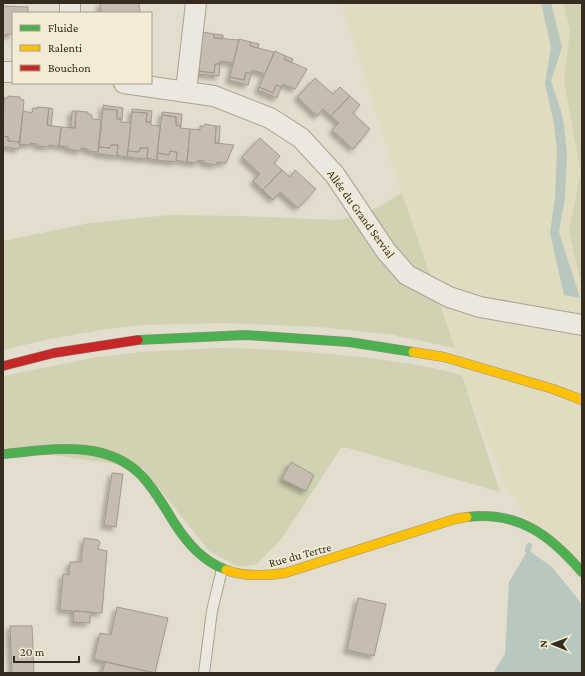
<svg xmlns="http://www.w3.org/2000/svg" width="585" height="676" font-family="'Crimson Pro',serif">
	<style>
		.farmland { fill: #e1dbbf }
		.green { fill: #d1d2b1 }
		.water { fill: #b9c8be }
		.lines { fill: none; stroke-linecap: round; stroke-linejoin: round }
		.stream { stroke: #b9c8be; stroke-width: 6 }
		.building { fill: #c6bcaf; stroke: #a3998d; filter: url(#shadow) }
		.lane-casing { stroke: #a8a296; stroke-width: 12 }
		.street-casing { stroke: #a8a296; stroke-width: 22 }
		.fast-casing { stroke: #989287; stroke-width: 10 }
		.slow-casing { stroke: #989287; stroke-width: 10 }
		.jam-casing { stroke: #989287; stroke-width: 10 }
		.lane { stroke: #ece8df; stroke-width: 10 }
		.street { stroke: #ece8df; stroke-width: 20 }
		.fast { stroke: #4caf50; stroke-width: 9 }
		.slow { stroke: #ffc107; stroke-width: 9 }
		.jam { stroke: #c62828; stroke-width: 9 }
		.labels { text-anchor: middle; stroke-width: 3.5; stroke-linejoin: round; paint-order: stroke }
		.street-label { font-size: 12px; fill: #362b1f; stroke: #f3ebd4 }
	</style>
	<defs>
		<filter id="shadow"><feDropShadow dx="-3.5" dy="3.5" stdDeviation="2" flood-color="#0004"/></filter>
	</defs>
	<rect width="100%" height="100%" fill="#e3ddcd"/>
	<path class="farmland" d="M341,3H582V584L506,489L462,375L455,348L402,193Z"/>
	<path class="green" d="M564,3H582V287L569,230L581,173L564,81L570,31Z
		M402,193L455,348L393,335L320,327L221,323L145,325L107,329L50,339L3,350V241L90,223L170,215L239,216L340,220L379,207Z
		M219,348C264,348 307,352 351,356C389,360 425,365 462,375L500,492L348,448H341L282,538L257,564L247,566H237L209,551L143,468L3,448V376L97,357L141,352Z"/>
	<path class="water" d="M541,3H551L562,47L551,81L561,111L564,125L567,154L565,198L559,232L580,298L564,295L550,233L555,198L557,150L554,124L545,84L551,47Z
		M528,550L552,567L582,604V673H493L505,654L509,582Z"/>
	<g class="lines">
		<path class="stream" d="M528,550L529,546"/>
	</g>
	<path class="building" d="M100,3H139L140,13H101Z
		M3,6L28,7V13H13V34H7V35H3Z
		M203,32L214,34V38L239,40L233,63L220,61V64H215L214,73L199,71Z
		M214,34L223,35V38H214Z
		M239,39L251,42L250,46L274,52L265,74L252,70L251,74L246,72L244,80L230,77Z
		M251,42L259,44L258,48L250,46Z
		M275,51L286,56L284,59L307,69L295,89L283,84L281,87L276,85L273,93L259,87Z
		M286,56L293,59L292,63L284,59Z
		M215,64H220L219,76L199,74V71L214,73Z
		M246,72L251,74L248,85L229,80L230,77L244,80Z
		M315,78L333,94L340,87L350,96L331,116L323,109L317,116L297,97Z
		M276,85L281,87L277,98L258,90L259,87L273,93Z
		M8,96L20,97V99L24,100L20,142L8,141V137L3,136L4,98H8Z
		M350,96L360,105L353,113L370,129L353,149L332,130L339,123L331,116Z
		M103,105L123,108L122,119H117V110L103,109Z
		M37,107L49,108L47,125L61,127L59,146L49,145V147L37,146V144L30,143V145L19,144L23,111L32,113L33,108L37,109Z
		M49,108L53,109L51,126L47,125Z
		M103,109L117,110V119H122L121,122L131,123L127,157L117,155L118,145H111L110,148L99,147Z
		M132,109L152,111L151,122H146L147,113L132,112Z
		M72,111H76L75,128H71Z
		M76,111L88,112V114L92,115V119L101,120L98,152L88,151V149L81,148V151L68,149V147L59,146L61,127L75,128Z
		M132,112L147,113L146,122H151V125L160,126L157,160L147,158L148,148H140L139,152L128,151Z
		M162,112L182,114L181,126L176,125V117L162,115Z
		M162,115L176,117V125L181,126L180,128L190,129L187,162L176,160L177,152L170,151L169,155L157,153Z
		M205,124L216,126L215,143L234,145L226,163L217,162L216,165L204,163V161L198,160L197,163L187,162L190,129L200,130V126H204Z
		M216,126H220L219,143H215Z
		M3,136L8,137V141L20,142L19,149L3,147Z
		M260,138L280,156L274,163L282,170L263,190L253,181L260,174L242,157Z
		M111,145H118L117,156L98,154L99,147L110,148Z
		M140,148H148L147,159L127,157L128,151L139,152Z
		M170,151L177,152L176,162L157,160V153L169,155Z
		M282,170L290,177L295,170L316,189L298,208L280,192L273,200L263,190Z
		M291,462L314,475L306,491L282,479Z
		M112,473L123,474L116,527L104,525Z
		M84,538L98,540L100,542L98,549L107,551L102,613L60,610L63,574L69,575L70,562H81Z
		M358,598L386,604L374,656L347,650Z
		M117,607L168,618L155,673L94,659L100,633L111,635Z
		M74,611L90,612V623L73,622Z
		M10,626H32L34,673H12Z
		M105,662L155,673H157H102Z"/>
	<g class="lines">
		<g class="lane-casing">
			<path id="lane" d="M204,673L212,611L222,569"/>
		</g>
		<g class="street-casing">
			<path id="street" d="M70,3V13
				M3,72H13
				M124,83L214,96L270,118L301,138L335,175L386,251L407,275L449,297L480,307L582,325
				M186,91L196,3"/>
		</g>
		<g class="fast-casing">
			<path id="fast" d="M138,340L245,335L349,342L413,352
				M3,454C50,450 105,438 142,476C155,490 165,508 175,524C188,544 203,561 226,570
				M467,517C519,511 550,535 582,572"/>
		</g>
		<g class="slow-casing">
			<path id="slow" d="M413,352L444,357L553,389L582,400
				M226,570C245,577 265,576 285,573L455,519L467,517"/>
		</g>
		<g class="jam-casing">
			<path id="jam" d="M3,366L54,353L138,340"/>
		</g>
		<use href="#lane" class="lane"/>
		<use href="#street" class="street"/>
		<use href="#fast" class="fast"/>
		<use href="#slow" class="slow"/>
		<use href="#jam" class="jam"/>
	</g>
	<g class="labels">
		<g class="street-label">
			<text transform="translate(361 214) rotate(54)" y="4">Allée du Grand Servial</text>
			<text transform="translate(300 555) rotate(-15)" y="4">Rue du Tertre</text>
		</g>
	</g>
	<rect width="585" height="676" fill="none" stroke="#362b1f" stroke-width="8"/>
	<rect x="12" y="12" width="140" height="72" fill="#f3ebd4" stroke="#a79e8c"/>
	<rect x="20" y="25" width="20" height="6" fill="#4caf50" stroke="#a79e8c"/>
	<text x="48" y="32" font-size="12" fill="#362b1f">Fluide</text>
	<rect x="20" y="45" width="20" height="6" fill="#ffc107" stroke="#a79e8c"/>
	<text x="48" y="52" font-size="12" fill="#362b1f">Ralenti</text>
	<rect x="20" y="65" width="20" height="6" fill="#c62828" stroke="#a79e8c"/>
	<text x="48" y="72" font-size="12" fill="#362b1f">Bouchon</text>
	<g transform="translate(553 644) rotate(271)" stroke="#f3ebd4" stroke-width="3" paint-order="stroke">
	<path d="M0-3L7 15L0 10L-7 15Z" fill="#362b1f"/>
	<text y="-6" font-size="11" font-weight="bold" text-anchor="middle" fill="#362b1f">N</text>
	</g>
	<path d="M14 656v6h65v-6" fill="none" stroke="#362b1f" stroke-width="2"/>
	<text x="20" y="656" font-size="12" fill="#362b1f" stroke="#f3ebd4" stroke-width="3" paint-order="stroke">20 m</text>
</svg>
